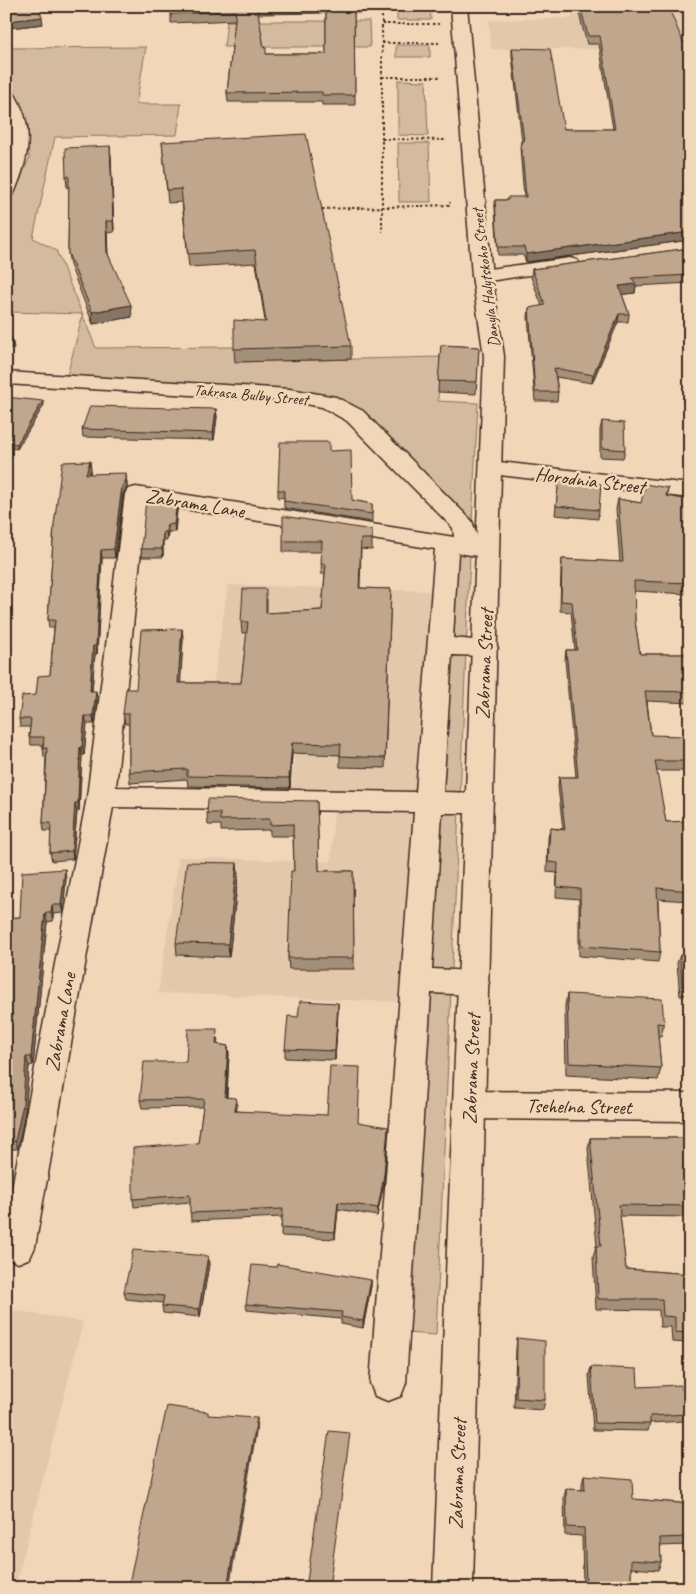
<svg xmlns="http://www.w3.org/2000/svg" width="696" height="1594" font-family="Caveat,sans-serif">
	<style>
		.built { fill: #e3c8ab }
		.green { fill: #d4ba9f; stroke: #88725e }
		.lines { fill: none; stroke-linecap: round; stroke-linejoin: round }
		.minor-casing { stroke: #3b2a1e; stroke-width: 3 }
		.major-casing { stroke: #3b2a1e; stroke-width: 3 }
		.path { stroke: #3b2a1e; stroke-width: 2; stroke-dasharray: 2.5 2.5; stroke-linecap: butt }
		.minor { fill: #f2d6b8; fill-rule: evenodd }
		.major { fill: #f2d6b8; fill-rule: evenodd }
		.wall { fill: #a48f79; stroke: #3b2a1e; fill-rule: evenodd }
		.shaded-wall { fill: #867463; stroke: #3b2a1e }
		.building { fill: #bfa68d; stroke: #3b2a1e }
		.labels { text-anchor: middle; stroke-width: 5; stroke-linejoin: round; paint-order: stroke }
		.far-street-label { font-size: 16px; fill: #3b2a1e; stroke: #f2d6b8 }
		.street-label { font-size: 20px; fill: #3b2a1e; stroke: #f2d6b8 }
	</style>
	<rect width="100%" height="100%" fill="#f2d6b8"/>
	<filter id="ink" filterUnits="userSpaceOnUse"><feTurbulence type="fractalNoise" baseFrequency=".02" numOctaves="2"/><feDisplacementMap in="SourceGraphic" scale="10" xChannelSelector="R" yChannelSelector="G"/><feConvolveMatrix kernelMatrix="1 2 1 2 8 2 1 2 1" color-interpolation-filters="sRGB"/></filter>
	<g filter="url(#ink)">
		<path class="built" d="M571,6H682L690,25V49H491L489,20L572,18Z
			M228,585L434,591L418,796L291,794L299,710L210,707Z
			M334,806L417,807L402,1002L158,993L179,857L331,862Z
			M6,1309L83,1322L15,1588H6Z"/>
		<path class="green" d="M397,6H430L431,20H397Z
			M227,21H369L370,47H224Z
			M396,45H430V57H396Z
			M146,47L136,104H181L177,135L55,137L33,238L56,250L96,348L235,347L236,362L440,357L438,401L478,403L472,522L333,397L292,389L67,376L83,314L6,312V211L29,159L28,124L6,76V48Z
			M398,80L426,81L428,136L398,135Z
			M398,143H429L431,202H399Z
			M456,554L470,555L460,797H440Z
			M440,807L459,808L436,1335L406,1333Z"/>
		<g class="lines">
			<g class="minor-casing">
				<path id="minor" d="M6,89L12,90C35,124 30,156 15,191L12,195L6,196V168L12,142L6,116Z
					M570,258L577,260L580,264L577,268L482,282L475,280L472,276L475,272L482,270Z
					M6,372L290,389L336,397L363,411L472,521L479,542L492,545L496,550L492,555L484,557L458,553L453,638L494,642L498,648L494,654L485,656L452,655L443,792L479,793L489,796L493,803L489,810L479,813H442L432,969L474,971L485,974L489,983L485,992L474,995L431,993L406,1383L401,1396L388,1401L375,1396L370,1383L414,812L113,807L35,1247L30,1258L18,1263L6,1258V1219L87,797L125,494L128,489L136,487L454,537L453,528L347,421L322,407L290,401L6,384ZM146,503L435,549L416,792L116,787Z
					M491,461L690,484V498L483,473L480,468L483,463Z
					M469,1091L690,1093V1121L469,1119L458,1115L453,1105L458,1095Z"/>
			</g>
			<g class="major-casing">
				<path id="major" d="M451,6H467L492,276L504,356L473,1588H433L484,356L472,276Z"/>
			</g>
			<path class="path" d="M382,6V232
				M382,24H439
				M382,43H439
				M382,77H442
				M382,139L446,140
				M322,209L450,205V202"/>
			<use href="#minor" class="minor"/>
			<use href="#major" class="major"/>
		</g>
		<path class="wall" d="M6,6L43,24L10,28L6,17Z
			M154,6H361V13H354L355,105H322V102H228L227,93L235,20L171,23V11L156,12ZM326,13V54H266L264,48L258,14Z
			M577,6H668L690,240L526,262L523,255H498L495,208V200H507L524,197L520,148L521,141H522L512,56V48L564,129H613L599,44H587Z
			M162,142L351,346V359L235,362L234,349L265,321L256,263L189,267L182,202L168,203Z
			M110,146L111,157L114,232L107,233L108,254L132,317L93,324L70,265L68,253L69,187L67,188L66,176Z
			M690,248V283L636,286L635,293L622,294L629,314L628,322H618L592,383L556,377L558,392L557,401H535L528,317L529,308L542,306L531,277L532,269Z
			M688,319H690V346L687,328Z
			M441,345L479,347L476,394L438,392Z
			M6,397L44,405L17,449L6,447Z
			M216,409L217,417L214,440L83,437L82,429Z
			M602,421L625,450L623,458L600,457V430Z
			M329,451L352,500L372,504V522L284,508V497L278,498V490Z
			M91,469L90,474L127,481V488L123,494L115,558H102L97,654H95L92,691L97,699L94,724H87L84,755H82L79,811H77L73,859L52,861L50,853L51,831H44L43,823L46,756L44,757L43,748V745H31L29,737L30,727H20L19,719L50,675L54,628H49L48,620L54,525Z
			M559,480L599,510L598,519L555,515Z
			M668,488L667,496L690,500V613L688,594L634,591L635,621L640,654H687V652L689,642H690V703L647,701L651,735L689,761L687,771H656L666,822L690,821V901L658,899L660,952L658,962L579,956V899L556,897L557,873L547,872L548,838L550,828L563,829L558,787L559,777H576L565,660L566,650H575L571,612L560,611L561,569L562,559L620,562L616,509L618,499L641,503Z
			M177,502V510L175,532H168L167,540H163V557H142L141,549Z
			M372,530V550L361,549L360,588L391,589L385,768L340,767V755L292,753L290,788L188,786L187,779L130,783L129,772V724H125L123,714L136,689L182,629L183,639L180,683H241L247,633H242L241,622L267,599V613L322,610L325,574H321L322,552H283V541Z
			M317,801L319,871H353L354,969H289L288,958L294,871L293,836H270V830L221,831V825H208L207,813Z
			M238,876L229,957L177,955L176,943Z
			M66,878L63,913L53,914V921L47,922L33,1065L29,1066L25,1112L18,1149H6V918L20,917Z
			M680,955H690V996H680L677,963Z
			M567,994L664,1024L661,1036H658L661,1068L658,1080L566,1075L565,1006Z
			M338,1011L335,1060L285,1058V1049Z
			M218,1038L217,1044L228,1046L229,1054L227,1097L237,1106L236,1111L358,1122L384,1183L377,1216L338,1209L335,1239L281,1236V1228L282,1217L191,1221L190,1202L134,1207L133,1199L198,1143L203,1107L142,1108L140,1100L186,1062Z
			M590,1138H690V1217L620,1216L626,1269L690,1274V1343L672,1342L671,1327H660L659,1310L596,1309L593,1257L596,1246H597L588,1149Z
			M209,1264L200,1317L163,1313L162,1306L163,1303L126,1299L124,1292Z
			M371,1280V1286L363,1328L341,1324V1319L247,1310L246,1304Z
			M517,1338L545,1400L543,1410L514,1408L516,1349Z
			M591,1367L638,1387L687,1414L684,1421L650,1423L648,1431L593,1430L589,1375Z
			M584,1475L633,1499L690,1504V1545L660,1546L661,1562L658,1570L631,1568V1588H542L544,1582L583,1586L582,1536L565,1535L564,1497L566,1489L582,1490V1484Z"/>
		<path class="shaded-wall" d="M42,17L43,24L10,28L9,21Z
			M110,146L111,157L114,232L113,221Z
			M106,221L107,233L108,264L107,252Z
			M690,232V240L526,262V254Z
			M636,284L635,293L618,295L619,286Z
			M131,305L132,317L93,324L92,312Z
			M619,314L618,322L592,383L593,375Z
			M12,339L14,348L6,349V341Z
			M43,401L44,405L17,449V444Z
			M216,409L217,417L214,440L213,433Z
			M90,461L91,469L87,482L86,474Z
			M126,473L127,488L123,494L115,558L114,549L122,486Z
			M177,502V510L175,532L174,524Z
			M167,525L168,532L167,540L166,532Z
			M163,532V557L162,549Z
			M101,550L102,558L97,654L96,646Z
			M182,629L183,639L180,694L178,683Z
			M93,646L95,654L91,699L90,691Z
			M96,691L97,699L94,724L93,716Z
			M85,716L87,724L84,755L82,747Z
			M292,743V753L290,788L289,778Z
			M80,747L82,755L79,811L78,803Z
			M75,803L77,811L73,859L72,851Z
			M237,863L238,876L229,957L228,944Z
			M65,869L66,878L63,913L61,905Z
			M52,905L53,914V921L51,913Z
			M45,913L47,922L33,1065L31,1057Z
			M338,1003V1011L335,1060V1051Z
			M228,1046L229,1054L226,1105L225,1097Z
			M26,1057L29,1066L25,1112L18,1149L15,1141Z
			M236,1098L237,1106L236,1119L235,1111Z
			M387,1135L384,1183L377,1216L378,1208Z
			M338,1202V1209L335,1239V1232Z
			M208,1256L209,1264L200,1317L199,1309Z
			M371,1280V1286L363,1328V1321Z
			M257,1418V1427L229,1588H227Z"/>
		<path class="building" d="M6,6H38L42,17L9,21L6,13Z
			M171,6H257L264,48H266V54H326V6H354L355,95H322V92L227,93L236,11L171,14Z
			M580,6H668L683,42L690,41V232L526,254L524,247H498L495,200H508V197H526L521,141H524L512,48L550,49L564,129H615L600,36H588Z
			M306,134L351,346L234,349V320L266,322L255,250L188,254L181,189L167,190L162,142Z
			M110,146L113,221H106L107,252L131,305L92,312L68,253L69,176H66L65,148Z
			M690,248V275L632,278L636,284L619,286L629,314H619L593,375L554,368L558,392H535L529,308L545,305L532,269Z
			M688,319H690V329Z
			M6,327L12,339L6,341Z
			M441,345L479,347L477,382L438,381Z
			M6,397L43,401L17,444L6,443Z
			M90,406L216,409L213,433L82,429Z
			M602,421L624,423L625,450L602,448Z
			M280,442H329V451L351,450L352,500L372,504V514L284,501V490H278Z
			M90,461L86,474L126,473V480L122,486L114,549L101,550L96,646H93L90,691H96L93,716H85L82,747H80L78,803H75L72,851L50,853L51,823H43L47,748H43L44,737H29L31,719H19L22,696L36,695L38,676L50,675L55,620H48L54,525L62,462Z
			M559,480L601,484L599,510L556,506Z
			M645,484L668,488L666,496L690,500V583L634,581L635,621L640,654H690V692L645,691L651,735L684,736L689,761H655L666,822L690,821V891L657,888L660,952L581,946L580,889L557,887L558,863L548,862L550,828L565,830L559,777H578L566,650H577L572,602L561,601L562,559L623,562L618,499L641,503Z
			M146,500L177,502L174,524L167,525L166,532H163L162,549H141Z
			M283,516L372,530V539H361L359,588L391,589L385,758L340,756L341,744L292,743L289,778L187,776V769L129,772V714H123L126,689H136L141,630L182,629L178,683H241L248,622H241L243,589H266V613L322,610L326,564H321L322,541H283Z
			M208,799L317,801L319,871H353L354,958H288L291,871H294L293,824L270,825V819L220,820V813H207Z
			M187,862L237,863L228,944L176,943Z
			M65,869L61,905H52L51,913H45L31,1057H26L23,1104L15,1141H6V918L20,917L22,872Z
			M680,955H690V987H682Z
			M567,994L662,999L664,1024L657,1023L661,1068L569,1063Z
			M300,1001L338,1003L335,1051L285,1049L288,1016L298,1017Z
			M188,1029H217L216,1044L228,1046L225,1097L236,1098L235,1111L327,1115L330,1066L360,1067L358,1122L388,1127L384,1175L378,1208L338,1202L335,1232L281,1228L283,1209L190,1213V1195L133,1199V1148L198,1143L204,1099L140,1100L144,1062H186Z
			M590,1138H690V1206L619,1205L626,1269L690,1274V1333L675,1332V1317L663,1316L662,1299H598L596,1246H601Z
			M133,1250L208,1256L199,1309L162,1306L164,1296L124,1292Z
			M277,1264L371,1280L363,1321L341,1317L342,1312L246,1304L252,1265L276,1267Z
			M517,1338L545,1341V1400L516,1398Z
			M591,1367L637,1369L638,1387L681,1385L687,1414L650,1416V1424L595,1423Z
			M167,1406L208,1412V1415L257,1418L227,1588H128Z
			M329,1431L350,1433L329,1588H306Z
			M584,1475L632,1479L633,1499L690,1504V1537L660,1538L661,1562L631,1560V1588H544V1582L586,1586L584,1528L567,1527L566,1489L585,1490Z"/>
	</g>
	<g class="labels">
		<g class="far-street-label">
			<text transform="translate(485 278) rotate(-97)" y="6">Danyla Halytskoho Street</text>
			<text transform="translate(251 394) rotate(5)" y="6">Takrasa Bulby Street</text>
		</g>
		<g class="street-label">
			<text transform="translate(590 480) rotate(7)" y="7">Horodnia Street</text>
			<text transform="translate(195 503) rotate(9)" y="7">Zabrama Lane</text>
			<text transform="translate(484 664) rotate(-88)" y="7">Zabrama Street</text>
			<text transform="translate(60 1022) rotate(-80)" y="7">Zabrama Lane</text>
			<text transform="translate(471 1069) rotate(-88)" y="7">Zabrama Street</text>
			<text transform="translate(579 1106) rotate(1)" y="7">Tsehelna Street</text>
			<text transform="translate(457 1474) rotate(-88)" y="7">Zabrama Street</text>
		</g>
	</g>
	<rect width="696" height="1594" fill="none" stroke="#f2d6b8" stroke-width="25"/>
	<rect x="12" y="12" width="671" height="1569" fill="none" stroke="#3b2a1e" stroke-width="2" filter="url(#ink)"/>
</svg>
